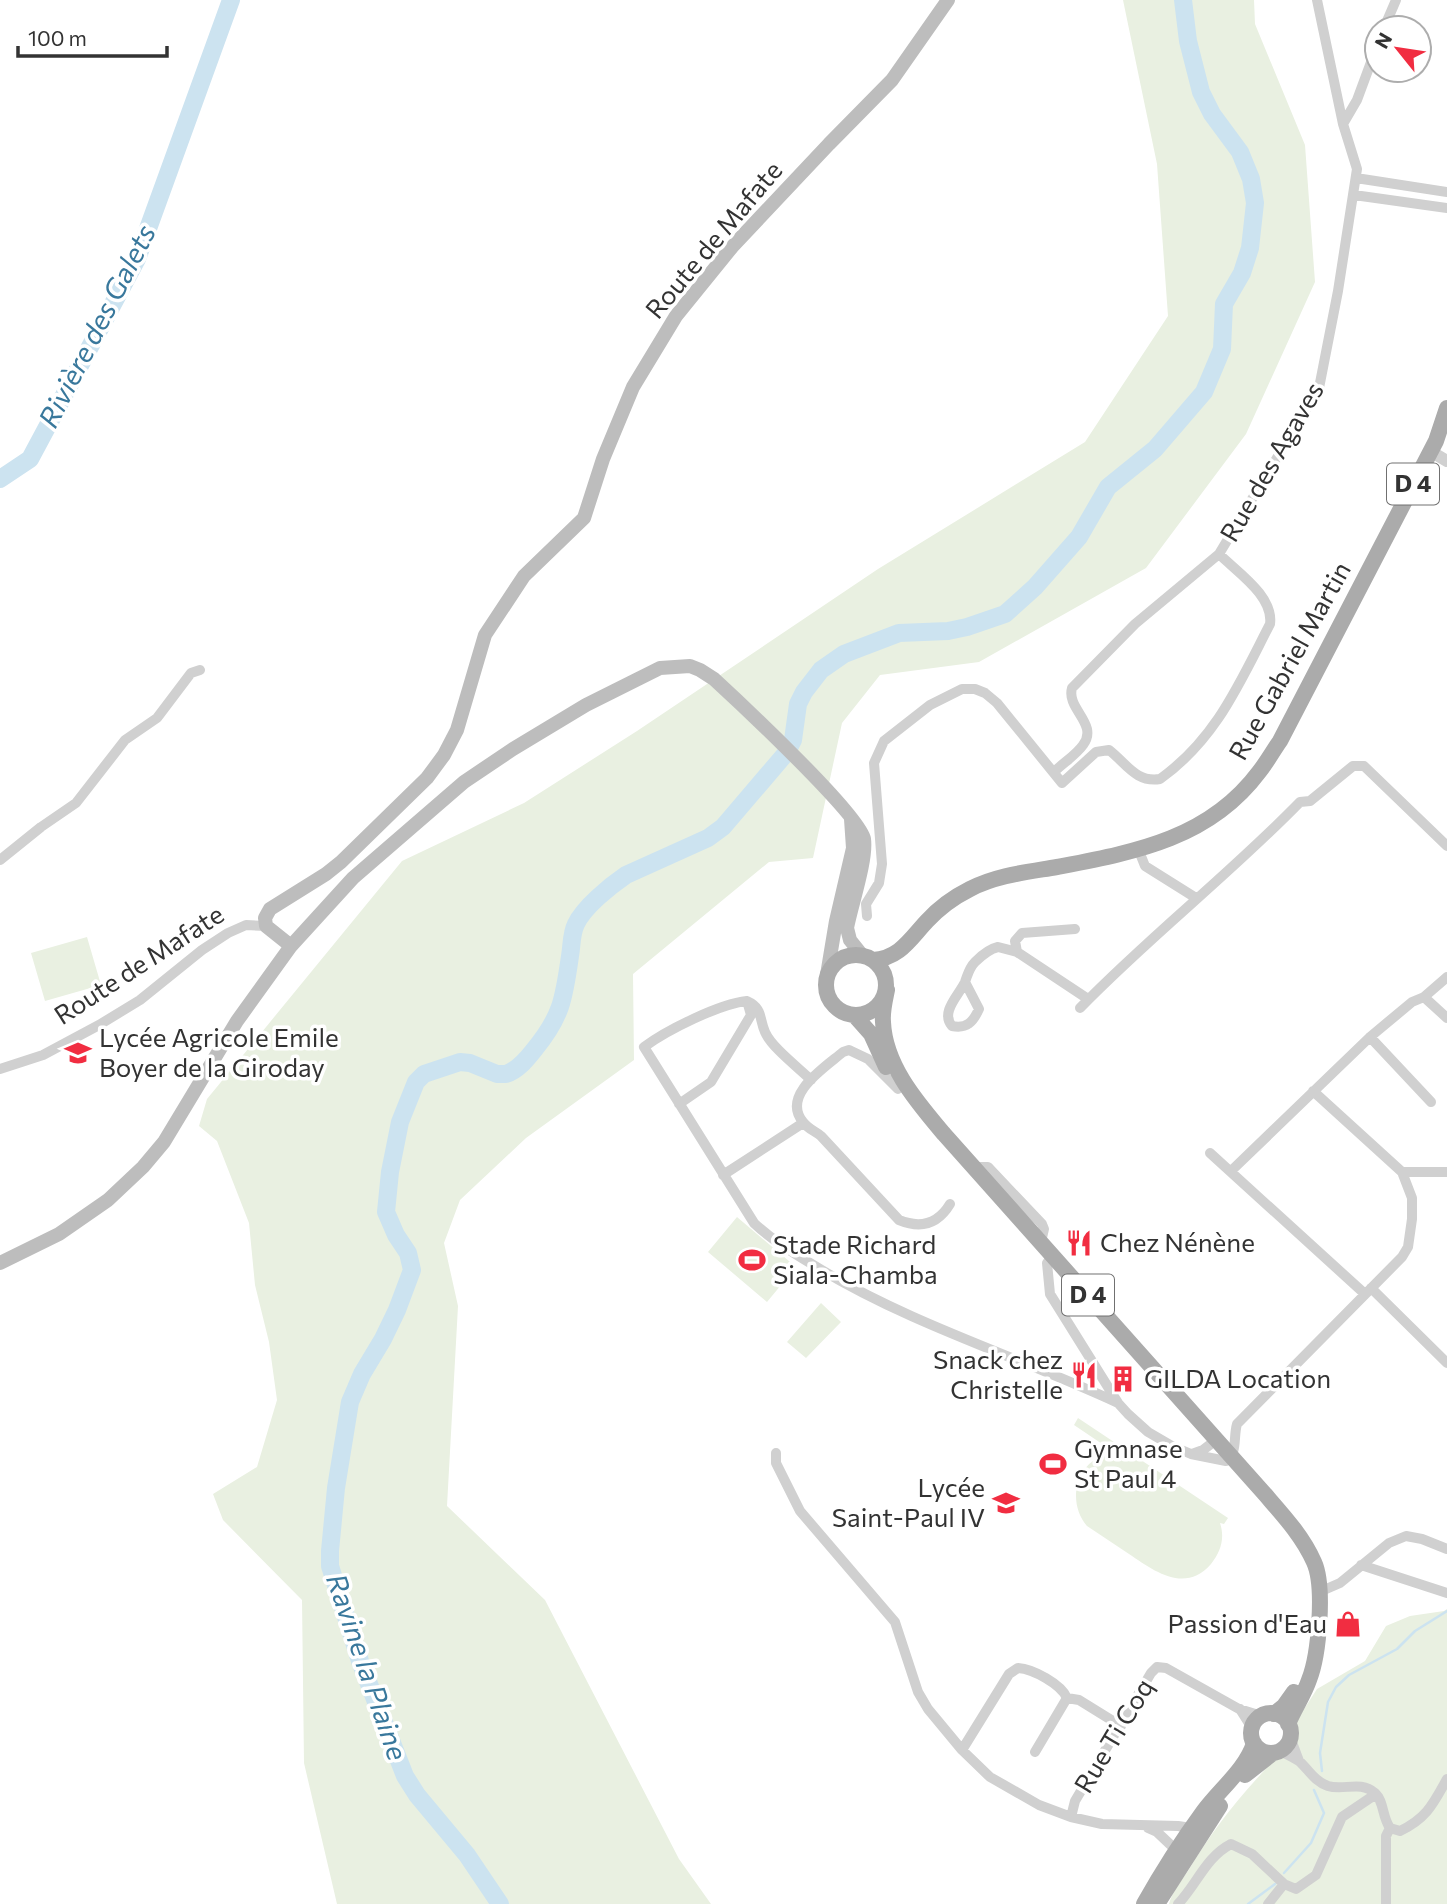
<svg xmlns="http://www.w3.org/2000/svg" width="1447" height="1904" font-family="Commissioner,sans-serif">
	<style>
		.green { fill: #e9f0e1 }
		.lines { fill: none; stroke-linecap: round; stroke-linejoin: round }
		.stream { stroke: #cce3f0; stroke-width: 2.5 }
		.river { stroke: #cce3f0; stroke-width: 18 }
		.minor { stroke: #d0d0d0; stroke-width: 10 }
		.tertiary { stroke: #d0d0d0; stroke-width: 12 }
		.secondary { stroke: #bdbdbd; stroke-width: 14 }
		.primary { stroke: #ababab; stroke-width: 16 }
		.labels { text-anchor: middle; stroke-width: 7; stroke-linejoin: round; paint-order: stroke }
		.shield { fill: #fff; stroke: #707070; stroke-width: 2 }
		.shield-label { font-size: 24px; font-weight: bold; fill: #333 }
		.street-label { font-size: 26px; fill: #333; stroke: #fff }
		.poi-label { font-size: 26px; fill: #333; stroke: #fff; text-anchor: start }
		.water-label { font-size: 28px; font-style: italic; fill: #39789c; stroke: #fff }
	</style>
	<rect width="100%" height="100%" fill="#fff"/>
	<path class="green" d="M1123,0H1254L1255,24L1305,145L1315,282L1246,434L1146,568L979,662L880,675L842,723L813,858L769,862L633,974L634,1060L526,1138L460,1200L444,1243L458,1306L447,1506L545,1600L679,1859L711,1904H337L304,1763L302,1600L223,1520L213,1494L257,1467L277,1400L269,1342L255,1285L249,1223L217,1141L199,1126L207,1099L402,861L524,803L637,731L878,569L1085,442L1168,316L1157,164Z
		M87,937L101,985L45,1001L31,953Z
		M737,1217L796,1267L767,1302L708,1252Z
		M821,1303L841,1322L806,1358L787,1342Z
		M1078,1418L1228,1518L1224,1524L1220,1523C1225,1538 1221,1551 1211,1564C1185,1594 1154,1571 1129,1554C1115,1545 1101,1535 1087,1526C1069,1506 1073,1469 1100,1457C1106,1455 1112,1455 1117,1454L1074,1425Z
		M1447,1609V1904H1169C1172,1892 1181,1881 1188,1871C1218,1820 1256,1777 1298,1736L1297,1720L1317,1689L1365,1661L1386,1626L1410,1616L1444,1611Z"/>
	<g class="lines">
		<path class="stream" d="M1322,1771L1320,1753L1328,1702L1336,1687L1349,1675L1397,1649L1415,1631L1447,1611
			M1284,1873L1311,1843L1324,1813L1314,1790
			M1248,1904L1275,1884"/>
		<path class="river" d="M0,479L30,459L137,259L231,0
			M500,1904L467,1855L417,1795L405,1776L360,1661L330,1566V1551L336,1488L350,1402L362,1374L383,1339L397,1310L412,1270L408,1253L396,1235L386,1212L390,1172L400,1122L416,1082L424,1074L460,1062L470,1063L497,1074H506C518,1070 527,1059 534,1050C562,1016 564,998 570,956C572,945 571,934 576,924C584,907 610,886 626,875L708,838L723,827L787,752L793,740L798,704L804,692L821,670L844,654L899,633L948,631L967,627L1005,614L1035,587L1079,537L1108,487L1155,449L1204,392L1222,349L1224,304L1242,273L1250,248L1255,203L1251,179L1240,152L1212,114L1201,92L1188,41L1183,0"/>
		<path class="minor" d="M1384,28L1396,0
			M1343,124L1357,100L1377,46
			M1356,178L1447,192
			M1354,195L1447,208
			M1054,772C1063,763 1076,755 1083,745C1099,724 1066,709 1072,688L1135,624L1219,554L1319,388L1338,291L1357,169L1343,124L1317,0
			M1139,851L1145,866L1196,898
			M0,860L41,827L76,803L125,740L157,718L191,673L200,670
			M866,904L879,883L882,864L874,763L884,741L930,705L962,689H975L985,693L997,703L1062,783L1096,752L1109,750C1126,763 1136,783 1160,779C1216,739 1239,684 1270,624C1274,596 1237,572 1219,554
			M866,904L867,916
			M1017,952L1015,941L1022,933L1075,929
			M965,982L979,1009C973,1022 967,1029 952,1026C940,1012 959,995 965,982C968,974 969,968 975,962C981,956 989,949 998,947L1017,952L1088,999
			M1424,997L1447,1018
			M1080,1008C1150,936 1230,874 1300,802L1310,801L1353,766H1364L1447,846
			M1370,1037L1431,1102
			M0,1069L43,1055L99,1025L140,1000L202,950L228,933L246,925L266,926
			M811,1080C799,1068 772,1048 765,1032C759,1019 763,1008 747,1001C719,1004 667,1030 644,1047L754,1223C774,1242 797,1255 820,1269C913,1325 1019,1357 1118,1403
			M898,1089L868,1059L849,1050L843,1052C824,1068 781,1095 803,1122C808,1129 815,1131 821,1136L899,1220C921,1229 938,1224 950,1204
			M679,1104L711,1082L751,1015L747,1001
			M1210,1153L1365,1294
			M973,1167H988L1042,1224L1044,1229L1041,1242
			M1231,1171L1370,1037L1412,1002L1424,997L1447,977
			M1402,1172H1447
			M723,1175L803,1123
			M1053,1256L1047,1263L1050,1294L1118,1403L1128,1414L1148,1432L1172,1446L1191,1454L1226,1461C1238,1452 1233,1438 1237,1424L1402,1257L1408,1247L1412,1219V1198L1402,1172L1313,1091
			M1371,1288L1447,1363
			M776,1453V1463L800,1511L895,1622L918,1692L928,1709L962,1750L990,1777L1039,1805L1071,1817L1102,1824L1178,1826L1191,1828L1192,1832
			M1192,1454L1203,1450L1216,1440
			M1361,1565L1447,1593
			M1317,1593L1340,1583L1389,1543L1406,1536L1422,1539L1447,1549
			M1240,1709L1252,1728
			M1290,1737L1299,1761
			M962,1750L1009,1674L1018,1668C1033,1669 1061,1684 1067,1698L1079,1700L1121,1726
			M1280,1751C1286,1754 1293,1757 1299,1761C1309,1770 1314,1781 1328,1786C1344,1791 1360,1780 1375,1793C1384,1801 1382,1817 1390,1828
			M1035,1752L1067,1698
			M1071,1817L1075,1801L1151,1673L1157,1667L1166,1668L1239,1709L1262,1716
			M1148,1828L1157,1832L1176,1850L1181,1849
			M1390,1828L1400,1831C1427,1818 1433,1804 1447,1779
			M1284,1884L1296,1889L1316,1875L1342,1817L1376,1794
			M1178,1904C1197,1884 1206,1857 1231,1844L1252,1854L1284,1884L1268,1904
			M1386,1904V1836L1390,1828"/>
		<path class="tertiary" d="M1430,451L1447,461"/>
		<path class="secondary" d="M291,946L266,926L265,918L270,909L326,874L341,862L427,778L444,755L457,730L485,635L524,576L584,518L603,459L633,387L676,316L732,247L829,144L892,80L948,0
			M827,975L836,921L853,848L851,819
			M0,1263L59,1234L108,1200L143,1167L164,1142L237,1021L291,946L353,878L464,782L513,749L586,705L660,668L690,666L700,670L714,679C739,702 860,815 864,839C867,860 851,906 847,928L850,940L862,955"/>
		<path class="primary" d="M826 985a30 30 0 1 1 60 0a30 30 0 1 1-60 0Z
			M873,960C900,958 910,939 927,921C939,908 954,897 970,889C997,875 1028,872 1057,867C1135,852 1209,839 1259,772C1267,762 1273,751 1280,741L1436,441L1447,408
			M887,990C885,1000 882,1011 883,1022C885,1066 918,1103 944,1134L1263,1492C1282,1514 1302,1535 1314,1562C1325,1586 1319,1655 1309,1680C1304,1695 1294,1709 1288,1724
			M855,1016L871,1034L886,1067
			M1251 1733a20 20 0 1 1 40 0a20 20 0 1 1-40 0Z
			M1274,1714L1284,1706L1294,1692
			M1245,1775L1273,1753
			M1144,1904C1162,1872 1181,1842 1203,1812C1219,1790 1246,1769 1254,1743
			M1157,1904L1220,1806"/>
	</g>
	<defs>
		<g id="school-bare" transform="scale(2.1)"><path d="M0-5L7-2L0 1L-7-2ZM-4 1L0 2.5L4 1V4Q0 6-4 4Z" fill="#f12d41" stroke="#fff" stroke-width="2.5" paint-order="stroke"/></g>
		<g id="restaurant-bare" transform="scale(2.1)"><path d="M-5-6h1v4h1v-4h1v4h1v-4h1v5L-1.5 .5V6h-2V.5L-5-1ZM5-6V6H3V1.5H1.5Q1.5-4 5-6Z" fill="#f12d41" stroke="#fff" stroke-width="2.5" paint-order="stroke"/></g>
		<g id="stadium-bare" transform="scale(2.1)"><path d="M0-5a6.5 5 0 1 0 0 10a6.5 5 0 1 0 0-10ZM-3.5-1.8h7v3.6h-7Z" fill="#f12d41" stroke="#fff" stroke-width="2.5" paint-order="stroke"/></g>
		<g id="building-bare" transform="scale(2.1)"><path d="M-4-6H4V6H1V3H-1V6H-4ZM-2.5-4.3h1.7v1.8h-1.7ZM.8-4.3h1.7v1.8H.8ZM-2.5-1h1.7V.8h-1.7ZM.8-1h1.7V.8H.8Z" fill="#f12d41" stroke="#fff" stroke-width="2.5" paint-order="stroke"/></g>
		<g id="shop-bare" transform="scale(2.1)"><path d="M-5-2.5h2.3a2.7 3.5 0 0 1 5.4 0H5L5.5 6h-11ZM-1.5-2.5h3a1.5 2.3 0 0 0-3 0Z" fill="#f12d41" stroke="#fff" stroke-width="2.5" paint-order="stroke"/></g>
	</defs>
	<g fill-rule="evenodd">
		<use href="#school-bare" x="78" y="1053"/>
		<use href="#restaurant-bare" x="1079" y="1243"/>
		<use href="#stadium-bare" x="752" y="1260"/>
		<use href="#restaurant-bare" x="1084" y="1375"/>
		<use href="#building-bare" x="1123" y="1379"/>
		<use href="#stadium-bare" x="1053" y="1464"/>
		<use href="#school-bare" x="1006" y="1503"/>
		<use href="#shop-bare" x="1348" y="1624"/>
	</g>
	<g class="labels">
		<g class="shield">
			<rect x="1387" y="463.5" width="52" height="41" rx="5"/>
			<rect x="1062" y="1274.5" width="52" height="41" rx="5"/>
		</g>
		<g class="shield-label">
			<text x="1413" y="492">D 4</text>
			<text x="1088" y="1303">D 4</text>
		</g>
		<g class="street-label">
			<text transform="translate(714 240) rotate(-50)" y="9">Route de Mafate</text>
			<text transform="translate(1272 462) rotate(-60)" y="9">Rue des Agaves</text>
			<text transform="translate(1290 661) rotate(-61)" y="9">Rue Gabriel Martin</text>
			<text transform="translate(139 965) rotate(-33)" y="9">Route de Mafate</text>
			<text transform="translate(1114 1736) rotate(-59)" y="9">Rue Ti Coq</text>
		</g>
		<g class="poi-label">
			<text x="99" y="1047">Lycée Agricole Emile<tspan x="99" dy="30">Boyer de la Giroday</tspan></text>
			<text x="1100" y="1252">Chez Nénène</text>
			<text x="773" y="1254">Stade Richard<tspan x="773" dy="30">Siala-Chamba</tspan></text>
			<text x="1063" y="1369" text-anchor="end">Snack chez<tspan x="1063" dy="30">Christelle</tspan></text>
			<text x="1144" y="1388">GILDA Location</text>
			<text x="1074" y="1458">Gymnase<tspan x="1074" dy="30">St Paul 4</tspan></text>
			<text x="985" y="1497" text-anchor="end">Lycée<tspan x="985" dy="30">Saint-Paul IV</tspan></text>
			<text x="1327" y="1633" text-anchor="end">Passion d'Eau</text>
		</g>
		<g class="water-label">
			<text transform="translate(97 326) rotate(-63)" y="10">Rivière des Galets</text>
			<text transform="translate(367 1667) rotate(71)" y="10">Ravine la Plaine</text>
		</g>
	</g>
	<g transform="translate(1398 49) rotate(300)"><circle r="33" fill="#ffffff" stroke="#adadad" stroke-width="2"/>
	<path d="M0-5L12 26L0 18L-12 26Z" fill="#f12d41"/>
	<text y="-10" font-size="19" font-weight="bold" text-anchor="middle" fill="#333333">N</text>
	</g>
	<path d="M18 46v10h149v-10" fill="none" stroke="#333333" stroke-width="3.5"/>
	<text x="28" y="46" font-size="21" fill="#333333" stroke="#ffffff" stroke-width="5" paint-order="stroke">100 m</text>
</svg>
